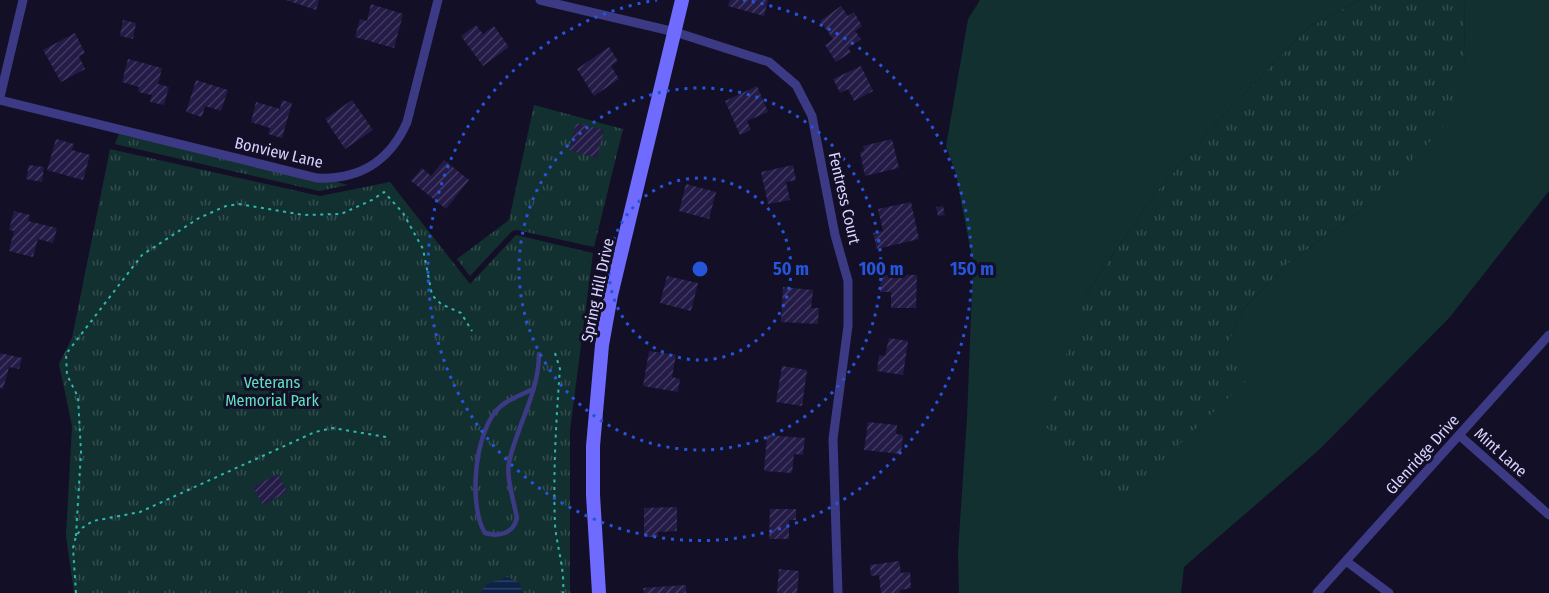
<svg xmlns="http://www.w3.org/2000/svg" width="1549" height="593" font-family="'Fira Sans Condensed',sans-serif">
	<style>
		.grass { fill: #12302f }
		.park { fill: url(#park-tufts) }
		.water { fill: url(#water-rules) }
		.building { fill: url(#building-hatch) }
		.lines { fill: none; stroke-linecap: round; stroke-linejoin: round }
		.path { stroke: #2fb8b0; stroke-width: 2; stroke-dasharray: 3 4.5; stroke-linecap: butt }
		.lane { stroke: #3d3a85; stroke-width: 4.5 }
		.street { stroke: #3d3a85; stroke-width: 9 }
		.secondary { stroke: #6f6bff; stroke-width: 14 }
		.ring { fill: none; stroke: #2655da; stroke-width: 3; stroke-dasharray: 3 6 }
		.labels { text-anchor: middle; stroke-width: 6; stroke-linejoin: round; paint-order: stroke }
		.street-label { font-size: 16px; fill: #d9d4ff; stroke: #130f26 }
		.park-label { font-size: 16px; fill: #5fe0c0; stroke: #130f26 }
		.centre { fill: #2655da; stroke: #130f26; stroke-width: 3 }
		.ring-label { font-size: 18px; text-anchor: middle; font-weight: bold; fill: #2655da; stroke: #130f26; stroke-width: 6; stroke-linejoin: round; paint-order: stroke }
	</style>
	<defs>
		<pattern id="park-tufts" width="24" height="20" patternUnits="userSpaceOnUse" patternTransform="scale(1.5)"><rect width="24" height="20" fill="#12302f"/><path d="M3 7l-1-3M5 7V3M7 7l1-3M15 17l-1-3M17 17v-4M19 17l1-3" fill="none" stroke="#344d4e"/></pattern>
		<pattern id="water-rules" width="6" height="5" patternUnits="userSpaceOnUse" patternTransform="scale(1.5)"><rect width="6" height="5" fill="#0c2248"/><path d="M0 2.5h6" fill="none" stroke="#2f4163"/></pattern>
		<pattern id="building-hatch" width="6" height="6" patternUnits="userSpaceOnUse" patternTransform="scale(1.5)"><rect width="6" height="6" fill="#241b47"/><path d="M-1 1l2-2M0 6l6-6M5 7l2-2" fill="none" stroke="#433b63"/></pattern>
	</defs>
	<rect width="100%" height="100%" fill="#130f26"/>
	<path class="grass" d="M980,0H1360L1309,27L1219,120L1154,195L1084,297L1226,348L1244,308L1287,264L1366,207L1465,68L1464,0H1549V191L1450,317L1320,449L1184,567L1181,593H959L958,552L967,417L973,263L956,174L946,146L968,19Z"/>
	<path class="park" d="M1360,0H1464L1465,68L1442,129L1366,207L1287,264L1244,308L1226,348L1246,381L1123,498L1044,425L1084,297L1154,195L1219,120L1309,27Z
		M534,105L623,129L594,247L517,230L512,231L470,276L457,259L509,220Z
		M119,134L326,179L348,185L319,191L115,144Z
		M110,149L320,196L390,182L470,284L516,235L593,253L570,430V593H74L66,536L72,426L59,364L72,338Z"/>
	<path class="water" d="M507,577L520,583L522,593H480L487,584Z"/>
	<path class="building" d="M286,0H319L316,10Z
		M730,0H768L764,16L728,6Z
		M371,4L403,14L394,48L355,37L360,19L367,21Z
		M841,6L848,16L854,12L862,26L855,31L861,39L848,48L851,52L836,62L825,45L833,39L820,21Z
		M123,20L136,23L133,39L120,36Z
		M476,25L483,34L494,26L509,47L483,66L461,36Z
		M75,33L85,53L79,56L85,69L61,82L43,50Z
		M609,47L618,61L611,66L619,79L594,96L577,69Z
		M128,59L162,68L158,84L169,87L164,105L150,102L152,95L138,92L139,87L122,82Z
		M861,66L873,91L854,101L848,89L840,93L833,79Z
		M196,80L228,90L221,111L205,106L202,117L186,112Z
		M757,86L768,112L747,121L751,130L740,135L725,101Z
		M282,100L292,103L282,138L268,134L270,128L251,122L256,102L280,109Z
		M352,100L373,130L345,149L325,119Z
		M576,123L604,130L597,158L569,150Z
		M56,139L74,144L72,150L90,155L83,180L47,170Z
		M892,139L899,168L865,176L860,152L864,151L863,146Z
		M444,160L469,180L446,209L411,181L422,168L431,176Z
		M29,165L44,167L42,182L26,179Z
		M793,165L796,180L786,182L790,200L768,204L761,172Z
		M686,184L716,192L709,219L679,211Z
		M911,202L919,239L877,249L873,233L883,231L878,209Z
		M943,206L945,215L938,216L936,207Z
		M14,211L30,215L28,221L57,228L53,243L38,239L33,257L9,251L14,231L9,230Z
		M881,275H917L916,308H891V292H880Z
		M667,276L698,283L691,311L660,303Z
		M783,287L813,290L811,308H819L818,324L781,322Z
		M889,338L908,341L903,375L877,371L879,355L885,356Z
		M649,351L676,355L672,377L680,379L678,392L643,386Z
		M0,353L22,358L19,369L9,367L3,389L0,388Z
		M782,366L807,370L802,406L776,402Z
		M868,422L897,425L896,434L903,435L901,454L864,450Z
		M767,435L805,438L803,455L794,454L792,473L764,471Z
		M278,474L287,492L263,505L253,487Z
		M677,507V531L658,532V537H644V508Z
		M770,509H796V520H789V539H769Z
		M899,561L901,573L910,572L911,588L900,590V593H881L879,575L871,576L870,565Z
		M779,569L799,571L797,593H777Z
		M686,585V593H644L643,588Z"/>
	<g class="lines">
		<path class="path" d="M555,353L560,369C556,421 553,473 555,525C557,548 565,569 563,593
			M76,536L81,452L78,397L67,375L66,354L142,255L199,218L226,206L239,204L303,215L341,214L372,200L384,192L403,213L423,249L432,295L441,304L461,313L472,331
			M76,593L73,548L76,536L82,528L93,521L140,512L315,432L333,428L386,437"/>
		<path class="lane" d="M533,389C523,394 509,399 501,406C474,428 468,506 485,533C499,537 513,534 517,518C514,502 506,478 509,462C517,426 539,392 539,354"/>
		<path class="street" d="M540,0L675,32L769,62L796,85L812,116L835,235L848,281V326L833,439L838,593
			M0,97L23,0
			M0,100L317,178C359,180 390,161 407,122L438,0
			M1459,435L1549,515
			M1346,561L1389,593
			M1317,593L1549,335"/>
		<path class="secondary" d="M599,593L593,495V446L602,345L611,295L682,0"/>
	</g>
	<g class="ring">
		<circle cx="700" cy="269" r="91"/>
		<circle cx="700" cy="269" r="181"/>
		<path d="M743 0A272 272 0 1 1 657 0"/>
	</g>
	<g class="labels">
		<g class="street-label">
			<text transform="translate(279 152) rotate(13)" y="6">Bonview Lane</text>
			<text transform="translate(845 198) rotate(77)" y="6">Fentress Court</text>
			<text transform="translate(597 290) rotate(-78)" y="6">Spring Hill Drive</text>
			<text transform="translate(1501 452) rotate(42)" y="6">Mint Lane</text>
			<text transform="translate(1422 454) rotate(-48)" y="6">Glenridge Drive</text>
		</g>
		<g class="park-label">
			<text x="272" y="388">Veterans<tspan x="272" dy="18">Memorial Park</tspan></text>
		</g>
	</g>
	<circle cx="700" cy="269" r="9" class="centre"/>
	<g class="ring-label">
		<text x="791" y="275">50 m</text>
		<text x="881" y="275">100 m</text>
		<text x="972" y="275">150 m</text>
	</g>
</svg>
